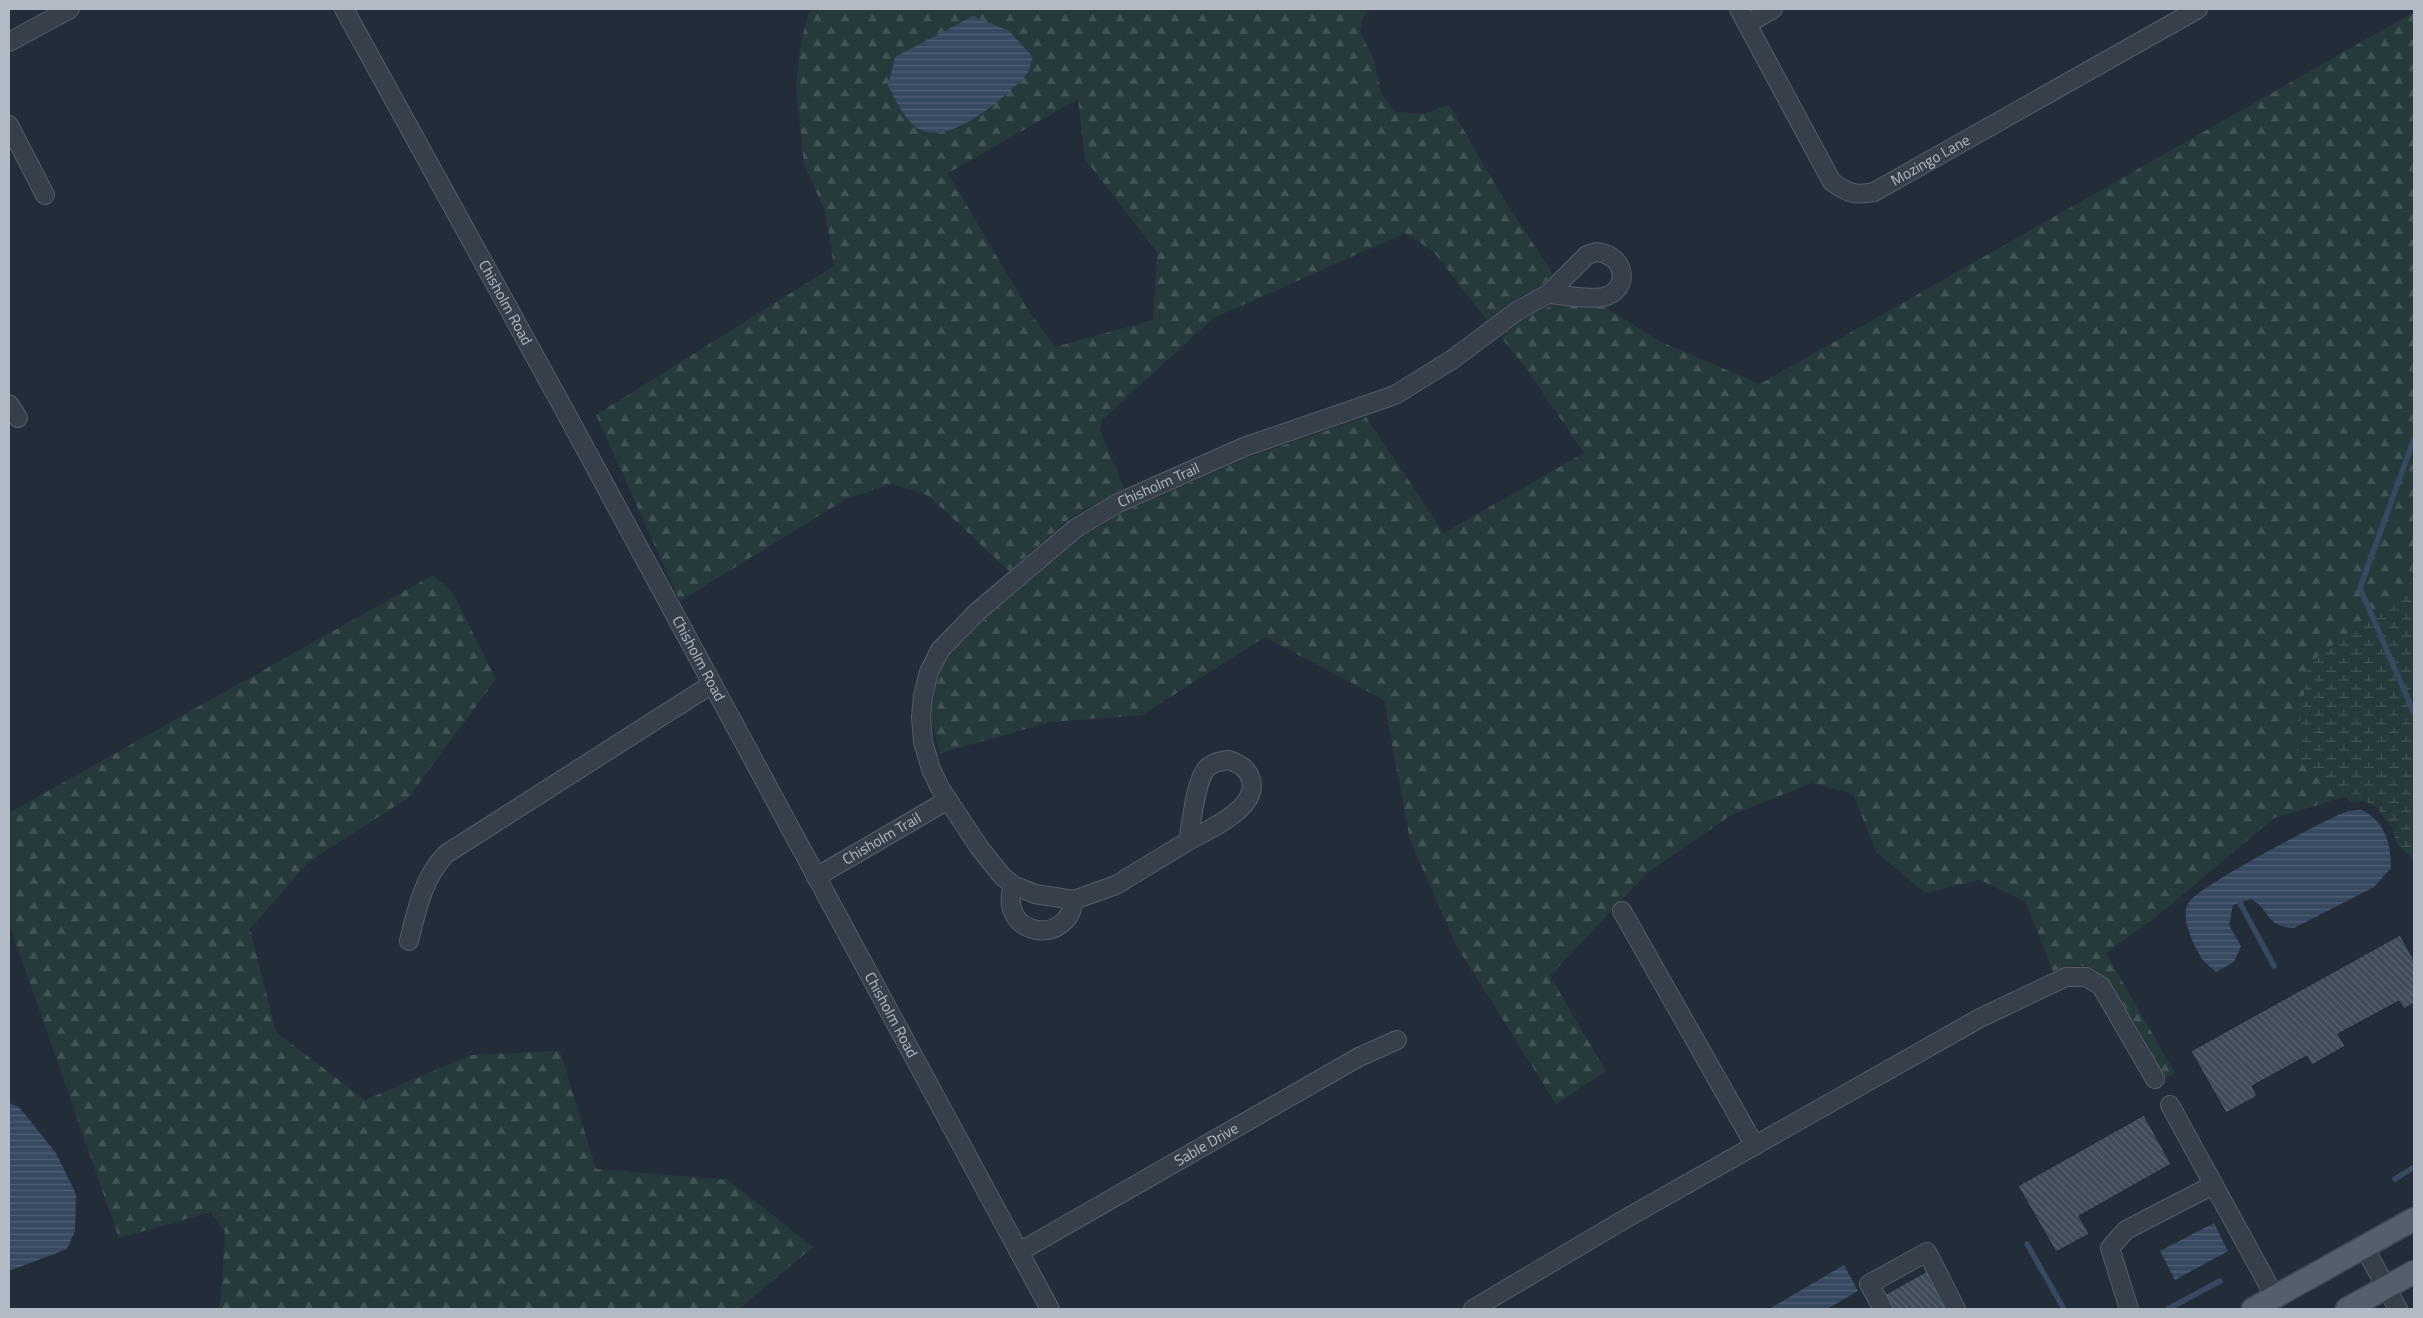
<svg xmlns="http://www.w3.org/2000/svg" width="2423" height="1318" font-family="'Titillium Web',sans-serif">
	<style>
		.forest { fill: url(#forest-firs); fill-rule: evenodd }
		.wetland { fill: url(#wetland-marsh) }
		.water { fill: url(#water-rules) }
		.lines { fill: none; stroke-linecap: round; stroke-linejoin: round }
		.stream { stroke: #374861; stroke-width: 5.5 }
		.building { fill: url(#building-back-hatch); stroke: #1e2631 }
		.minor-casing { stroke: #555d68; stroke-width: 20 }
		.major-casing { stroke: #404853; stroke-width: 25 }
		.minor { stroke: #373f4b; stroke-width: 18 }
		.major { stroke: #555e6b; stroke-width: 22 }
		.labels { text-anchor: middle; stroke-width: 4; stroke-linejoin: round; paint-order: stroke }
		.street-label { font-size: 15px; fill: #b2bac6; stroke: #1c242f }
	</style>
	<defs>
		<pattern id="forest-firs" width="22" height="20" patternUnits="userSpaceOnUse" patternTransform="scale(1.25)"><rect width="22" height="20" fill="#263a3c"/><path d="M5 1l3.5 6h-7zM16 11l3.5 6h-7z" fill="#435457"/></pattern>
		<pattern id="wetland-marsh" width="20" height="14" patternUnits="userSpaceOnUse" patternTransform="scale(1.25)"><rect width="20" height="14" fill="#263a3c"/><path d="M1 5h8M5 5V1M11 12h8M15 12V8" fill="none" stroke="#435457"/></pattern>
		<pattern id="water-rules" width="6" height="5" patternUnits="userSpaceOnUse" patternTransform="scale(1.25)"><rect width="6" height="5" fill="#374861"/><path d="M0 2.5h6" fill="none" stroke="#526076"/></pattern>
		<pattern id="building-back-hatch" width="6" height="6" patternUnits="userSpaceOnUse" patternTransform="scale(1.25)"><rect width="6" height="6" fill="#3f4b59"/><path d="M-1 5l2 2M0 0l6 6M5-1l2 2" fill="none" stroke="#58636f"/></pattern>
	</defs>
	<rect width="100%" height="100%" fill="#232d3a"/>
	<path class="forest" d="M810,9H1369L1363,17L1360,32L1373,58L1382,95L1395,112L1424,114L1449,105L1500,193L1553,274L1542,285L1512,301L1487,320L1433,251L1405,233L1212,319L1103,419L1100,430L1124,488L1070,518L1009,571L929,496L892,484L846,499L680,601L596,415L834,266L825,211L804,165L796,86L801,41ZM1078,99L1085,159L1157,252L1153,320L1055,347L1028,310L948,173Z
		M2414,12V580L2308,665L2296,755L2345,797L2274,818L2156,917L2106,953L2175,1073L2165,1078C2150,1051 2116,980 2091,968C2080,963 2064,967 2053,971L2025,901L1980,880L1925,893L1876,852L1853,794L1812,783L1731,815L1647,873L1550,976L1606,1071L1556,1104L1456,945L1410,840L1384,700L1265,637L1142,715L1051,722L940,753L931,719L933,699L938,677L948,657L984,620L1082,537L1123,512L1249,457L1366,417L1444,533L1584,453L1526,368L1501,337L1523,320L1552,305L1605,307L1659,341L1760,384Z
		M433,575L453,593L496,679L408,798L308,862L250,929L276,1032L365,1100L471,1055L560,1051L596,1169L728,1180L813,1247L739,1309H218L221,1300L225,1232L211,1212L119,1238L9,923V813Z"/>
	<path class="wetland" d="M2414,580V859L2397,844L2392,827L2377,808L2365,801L2351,802L2296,755L2308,665Z"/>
	<path class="water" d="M973,16L1009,31L1033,57C1031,63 1030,70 1026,75C1007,96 953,143 923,131C905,123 897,102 888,86L895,57Z
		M2362,810C2385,822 2391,843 2391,868L2374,887L2294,928C2265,927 2271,910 2251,899L2233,905L2229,925L2241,946L2234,962L2216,972C2212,968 2206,964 2202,959C2194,946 2179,917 2189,902C2201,885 2319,823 2343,813C2349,810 2356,810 2362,810Z
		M9,1103L19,1107L56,1153L76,1194L75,1231L67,1249L9,1271Z
		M2214,1223L2228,1251L2175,1280L2160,1251Z
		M1844,1265L1858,1291L1827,1309H1769Z"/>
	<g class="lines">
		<path class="stream" d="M2414,439L2360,588L2414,713
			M2240,903L2274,966
			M2395,1179L2414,1167
			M2027,1244L2064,1309
			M2168,1309L2220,1281"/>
	</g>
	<path class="building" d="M2400,935L2414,960V1003L2404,1009L2399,1001L2338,1034L2345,1046L2312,1065L2307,1056L2252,1086L2257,1096L2226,1113L2191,1051Z
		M2144,1115L2171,1164L2079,1216L2089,1234L2056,1252L2018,1186Z
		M1929,1270L1950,1309H1888L1881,1297Z"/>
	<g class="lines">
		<g class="minor-casing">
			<g id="minor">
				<path id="s1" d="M344,9L566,413L1050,1309"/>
				<path id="s2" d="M1739,9L1832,182C1848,193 1855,196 1874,192L2198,9"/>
				<path d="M1747,24L1773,9"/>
				<path d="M9,42L70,9"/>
				<path d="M9,125L45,195"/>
				<path d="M1596,252C1628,255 1630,291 1603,297C1587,300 1565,295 1548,294L1587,255Z"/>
				<path d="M9,404L18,418"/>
				<path d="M1229,760C1239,764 1248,768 1251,780C1259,808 1208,830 1188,841C1192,823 1195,781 1207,768C1213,762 1221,761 1229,760Z"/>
				<path id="s3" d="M1188,841L1116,885L1074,900L1035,894L1013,885L1002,876L979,847L940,788L931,769L923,742L921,717L923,696L929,672L940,650L977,612L1076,528L1118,503L1244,447L1395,395L1453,359L1517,311L1548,294"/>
				<path id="s4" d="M816,877L948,800"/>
				<path d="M1013,885C997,936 1068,948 1074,900"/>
				<path d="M1622,911L1755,1146"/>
				<path d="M409,941C417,909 423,878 446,854L712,684"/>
				<path d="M2170,1105L2275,1297"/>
				<path d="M2364,1247L2398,1309"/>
				<path id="s5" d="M1019,1252L1359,1057L1397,1040"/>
				<path d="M1473,1309L1625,1219L1980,1018L2066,977H2086L2101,986L2155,1079"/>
				<path d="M1883,1309L1869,1284L1927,1252L1956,1309"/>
				<path d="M2129,1309L2110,1248L2126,1230L2213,1185"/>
			</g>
		</g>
		<g class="major-casing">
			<path id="major" d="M2253,1309L2414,1219
				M2347,1309L2414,1272"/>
		</g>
		<use href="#minor" class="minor"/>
		<use href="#major" class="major"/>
	</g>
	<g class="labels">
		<g class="street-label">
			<text dy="5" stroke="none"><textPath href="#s2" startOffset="306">Mozingo Lane</textPath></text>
			<text dy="5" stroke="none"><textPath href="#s1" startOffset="335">Chisholm Road</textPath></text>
			<text dy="5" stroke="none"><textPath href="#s3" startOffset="735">Chisholm Trail</textPath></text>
			<text dy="5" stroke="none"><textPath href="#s1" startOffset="740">Chisholm Road</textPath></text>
			<text dy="5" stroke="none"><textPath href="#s4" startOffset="76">Chisholm Trail</textPath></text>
			<text dy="5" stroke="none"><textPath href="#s1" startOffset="1145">Chisholm Road</textPath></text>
			<text dy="5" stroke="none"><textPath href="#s5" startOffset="216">Sable Drive</textPath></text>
		</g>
	</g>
	<rect width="2423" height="1318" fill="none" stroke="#b2bac6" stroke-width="20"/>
</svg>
